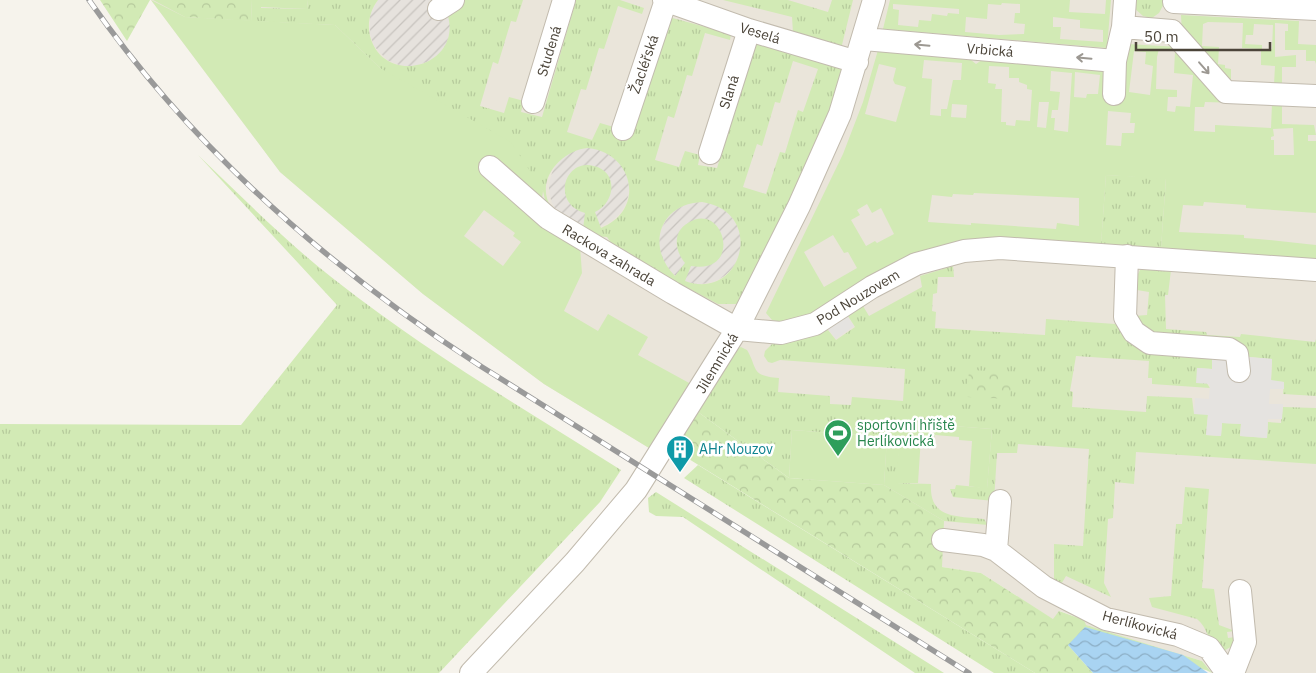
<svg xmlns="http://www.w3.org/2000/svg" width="1316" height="673" font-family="'IBM Plex Sans',sans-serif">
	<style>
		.residential { fill: #eae5da }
		.industrial { fill: url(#industrial-furrows) }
		.grass { fill: url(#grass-tufts); fill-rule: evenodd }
		.forest { fill: url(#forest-crowns) }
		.garden { fill: #d2eab5; fill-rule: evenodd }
		.parking { fill: #e5e3e0 }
		.water { fill: url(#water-waves) }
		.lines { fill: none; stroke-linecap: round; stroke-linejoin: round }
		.minor-casing { stroke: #c2bbae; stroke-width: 24 }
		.minor { stroke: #fff; stroke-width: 22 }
		.rail-casing { stroke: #9a9a9a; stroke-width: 5.5 }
		.rail { stroke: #fff; stroke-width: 4; stroke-dasharray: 11; stroke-linecap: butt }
		.oneway { stroke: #9c9892 }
		.labels { text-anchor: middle; stroke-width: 5; stroke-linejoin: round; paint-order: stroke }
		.street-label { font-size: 14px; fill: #4b4439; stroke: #fff }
		.leisure-label { font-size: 14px; fill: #27864d; stroke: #fff; text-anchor: start }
		.culture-label { font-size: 14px; fill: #0d838f; stroke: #fff; text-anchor: start }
	</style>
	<defs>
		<pattern id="industrial-furrows" width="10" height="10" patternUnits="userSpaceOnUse" patternTransform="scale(1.25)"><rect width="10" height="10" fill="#e6e2dd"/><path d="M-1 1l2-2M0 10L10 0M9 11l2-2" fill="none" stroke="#c7c3be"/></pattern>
		<pattern id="grass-tufts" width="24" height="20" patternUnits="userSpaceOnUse" patternTransform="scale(1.25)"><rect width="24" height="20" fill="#d2eab5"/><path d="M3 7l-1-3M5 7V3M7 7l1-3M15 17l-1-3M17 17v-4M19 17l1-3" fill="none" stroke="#b6ca9c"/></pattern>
		<pattern id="forest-crowns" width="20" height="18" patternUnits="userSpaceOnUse" patternTransform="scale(1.25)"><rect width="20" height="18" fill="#d2eab5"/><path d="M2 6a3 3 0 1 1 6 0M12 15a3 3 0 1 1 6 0" fill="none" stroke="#b6ca9c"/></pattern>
		<pattern id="water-waves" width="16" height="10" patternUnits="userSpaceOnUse" patternTransform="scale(1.25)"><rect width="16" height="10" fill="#a9d4f2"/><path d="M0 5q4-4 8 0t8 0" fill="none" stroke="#8caec5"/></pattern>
	</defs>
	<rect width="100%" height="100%" fill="#f6f3ec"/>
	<path class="residential" d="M151,0H1316V673H1212L1202,661L1085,625L1084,620L1060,611L1054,620L981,573L942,567L698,412L671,448H649L544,384L423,294L280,172Z"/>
	<path class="industrial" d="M378,0H441L450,18V30L447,43L440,53L430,61L411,67L399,65L387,60L374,46L370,34V15Z
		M549 188a40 40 0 1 1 80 0a40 40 0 1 1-80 0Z
		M659 243a41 41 0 1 1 82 0a41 41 0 1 1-82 0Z"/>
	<path class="grass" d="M252,0H261V8L307,9L308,0H378C370,10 367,24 370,36C385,93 478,62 441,0H523L516,22L511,21L498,64L493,62L480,106L504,113L509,97L524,101L521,112L542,117L576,0H620L644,8L642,14L618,6L604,49L599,48L586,90L581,89L567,132L592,140L600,123L631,132L669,17L731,34L730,40L705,33L692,76L687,75L674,118L668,116L655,160L679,167L685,151L700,155L698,165L717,168L756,41L845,70L812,157L742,304H718L616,250L607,237L575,234L547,209L543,191L380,68L335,25L251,21ZM793,61L818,69L803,112L798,110L785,153L780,152L766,194L743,187L757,144L762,146L775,102L780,103ZM588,148C634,153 646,210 601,228L595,212C615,203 619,172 594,166C564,158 551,204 585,213L583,229C574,223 557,216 551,207C534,180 562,150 588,148ZM702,202C767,212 742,302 685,281L691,266C744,275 724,200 688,223C672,232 675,251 685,263L675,276C646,247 659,204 702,202Z
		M723,0H788L828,12L832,0H853L841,49L793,33L792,17Z
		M1133,0H1166L1159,13L1152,18L1143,16L1134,8Z
		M198,155C243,198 286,242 335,280C425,351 524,409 621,470L600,502L439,673H0V424L241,425L337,305Z
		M1106,175L1166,178L1161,248L1101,244Z
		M953,266L954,277H938L937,293L933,294L932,311L936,312L935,328L1045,335L1046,319L1115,324L1122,329L1212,355V369L1197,368L1210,388L1152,384V378H1148L1149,361L1076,356L1070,391L1073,392L1072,407L1146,412L1147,396L1192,398L1194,414H1208L1206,435L1221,436L1222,423L1241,424L1240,436L1267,438L1268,422L1281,423L1283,407L1316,408V464L1136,452L1134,484L1115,482L1113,518L1108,519L1104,583L1111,597L1066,576L1060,586L1054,582V544L1083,546L1089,449L1018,444L1017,453H997L994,501L953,497L950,489H955L956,485L987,488L992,429L901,422L897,483L931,484C929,519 957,516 984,519L988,525L944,521L884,485L887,437L792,430L789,478L698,412L736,349L741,347L747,350C758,368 750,376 779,378L778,392L830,396V404L851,405L852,397L903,401L905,369L780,360L772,363L768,362L764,356L765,351L774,342L794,341L828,330L836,340L855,327L848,316L863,306L869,316L922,287L920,276Z
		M1149,268L1171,270L1168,295H1165L1166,329L1206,332L1207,335L1240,337L1241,334L1315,342L1316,339V396L1283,394L1284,382L1271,381L1272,359L1249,357L1247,349L1240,345L1147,331L1134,316L1147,315L1149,292L1137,290V276L1140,270Z
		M698,465L1035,673H994L684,478Z
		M1185,487L1209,489L1202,588L1214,589L1219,625L1235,631L1227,632L1228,638L1235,637L1234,645L1222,652C1205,639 1209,629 1197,619L1152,607L1149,598L1171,596L1176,524H1182Z
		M656,492L944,673H915L683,517L656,516L649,512L648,498Z"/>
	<path class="forest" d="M100,0H150L127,41Z
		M153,0H252L251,21L185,17Z
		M969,370L1012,372L1010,399L967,397Z
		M698,412L789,478L884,485L944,521L942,567L981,573L1053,619L1059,611L1084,620L1086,625L1202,661L1212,673L1206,670L1068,645L1093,673H1035L671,448Z"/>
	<path class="garden" d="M151,0L185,17L335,25L380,68L511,142L543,191L541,208L579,234L582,273L564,311L598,331L608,314L648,337L638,355L691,384L649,448L544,384L423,294L280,172ZM484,210L515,233L513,236L521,242L503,266L464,236Z
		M261,0H308L307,9L261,7Z
		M890,0H1070L1069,12L1105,14L1106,0H1111L1107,48L883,29ZM1002,3L1020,4V13H1015L1014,23L1025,24L1024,34L999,35L965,32L966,17L987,19L988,4L1001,5ZM893,4L959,9V14L948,13L947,16L932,14L931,21L919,20L918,27L898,25L899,10L893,9ZM1053,17L1080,20V28L1103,30V42L1060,39L1061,27H1053Z
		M1181,15L1299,21L1298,44L1316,45V64L1315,61H1306V50H1285V31H1288V24L1275,23V57L1296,55V67H1282V85L1231,86L1182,34ZM1208,22L1243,23L1242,48L1261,49V65L1275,66L1274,84H1231V69L1225,68V65L1218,64L1219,47L1202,46L1203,24ZM1254,24L1273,25L1272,49H1262V45L1245,44L1246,35H1253Z
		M1128,44L1179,47L1224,97L1282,104V124L1314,125L1316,135H1308V141H1316V213L1246,208V205L1204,202L1203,206L1183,205L1179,232L1244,235V238C1268,239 1291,243 1316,245V261L1161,248L1166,179L1106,175L1101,244L993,239L824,309L787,323L772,320L766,313L843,154L863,102L878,50L971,60L976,64L982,60L1105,69L1104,99L1123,102ZM1159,49L1175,51L1174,73L1193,75L1190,107L1176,106L1175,112L1167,111L1168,97H1177V90L1156,89L1157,57ZM1134,51L1146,52L1145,64L1153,66L1150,95L1129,92ZM924,60L962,63L961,80H953L947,109H941V116L930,115L932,79L922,78ZM879,64L896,68L893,80L895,84L906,87L896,122L865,114ZM989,66L1009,67V78H1019V82L1027,85V89L1032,90L1030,121L1016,120L1015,126L1006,125V122H1001L1002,89H995L996,84L988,83ZM1051,71L1072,73L1068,132L1054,130L1055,118H1051L1052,110H1058L1060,92L1050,91ZM1075,72L1100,75L1098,94H1087L1086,98L1074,97ZM1039,102H1049L1046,128L1037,127ZM1205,102L1272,104L1271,128L1215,125V132L1194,131L1195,107H1204ZM952,104L967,105L966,118L951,117ZM1108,111L1131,113L1130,123H1135L1134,133H1122L1121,146L1106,145ZM1293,128L1294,155H1274V140H1271V137L1274,136L1273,129ZM974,193L1079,198V226L1057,223L1056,229L971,223V225L928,222L932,195L952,197L953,194L973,195ZM867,204L872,213L881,208L894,234L877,243L875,241L866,246L851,220L860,215L857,210ZM833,235L844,253L848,252L857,268L824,287L804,252Z
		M901,422L992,429L987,489L969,486L972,441L959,440V437L935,435L934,438L921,437L918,483H896Z
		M792,430L887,437L884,485L789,478Z"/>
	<path class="parking" d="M846,315L854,326L836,339L828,329Z
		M1212,355L1226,356V369L1239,371H1248L1249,357L1272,359L1271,380L1284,382V389H1270L1269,404H1283L1282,419H1268L1267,438L1240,436L1241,424L1222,423L1221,436L1206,435L1208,415L1194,414L1195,398L1209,399L1210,384L1196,383L1197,368L1212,369Z"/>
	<path class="water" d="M1085,627L1183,655L1208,673H1093L1068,645Z"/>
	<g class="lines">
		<g class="minor-casing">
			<path id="minor" d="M664,0L749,30L857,62
				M1174,2L1316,9
				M439,9L453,0
				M1123,27L1172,31
				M1172,31L1226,92L1316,96
				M864,39L1115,61L1123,27L1125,0
				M1114,94L1115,61
				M533,102L564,0
				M623,129L666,0
				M710,153L749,30
				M490,167L548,218L673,293L737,329L781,333L815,324L872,287L916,264L964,251L1000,248L1316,270
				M1127,256L1125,317L1134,332L1150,343L1229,349L1237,354L1239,371
				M1000,501L996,550L1044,587L1106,619L1178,635L1209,648L1227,673
				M943,540L983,545L996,550
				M471,673L575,562L636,490L737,329L799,206L840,114L874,0
				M1233,673L1245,642L1240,591"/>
		</g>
		<use href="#minor" class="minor"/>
		<g class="rail-casing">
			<path id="rail" d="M89,0C193,150 330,269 482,367L969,673"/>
		</g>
		<use href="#rail" class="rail"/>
	</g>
	<defs><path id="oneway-shaft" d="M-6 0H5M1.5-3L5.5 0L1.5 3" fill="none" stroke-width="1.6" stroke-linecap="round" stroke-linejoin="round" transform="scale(1.25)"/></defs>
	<g class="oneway">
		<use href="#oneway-shaft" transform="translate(922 45) rotate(-175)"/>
		<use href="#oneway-shaft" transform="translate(1084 58) rotate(-175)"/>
		<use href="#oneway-shaft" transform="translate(1204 68) rotate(49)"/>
	</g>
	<defs>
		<g id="stadium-pin" transform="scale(1.4375)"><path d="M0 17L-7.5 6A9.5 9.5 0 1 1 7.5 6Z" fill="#2e9e5b" stroke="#fff"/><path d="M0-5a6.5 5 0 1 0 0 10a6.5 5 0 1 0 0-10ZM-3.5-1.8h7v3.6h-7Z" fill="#fff"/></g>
		<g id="building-pin" transform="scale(1.4375)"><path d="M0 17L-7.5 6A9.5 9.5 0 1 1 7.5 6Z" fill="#0f9aa8" stroke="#fff"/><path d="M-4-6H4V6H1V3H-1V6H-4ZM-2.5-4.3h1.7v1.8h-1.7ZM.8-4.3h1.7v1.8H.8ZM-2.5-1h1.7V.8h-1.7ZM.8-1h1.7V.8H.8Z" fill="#fff"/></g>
	</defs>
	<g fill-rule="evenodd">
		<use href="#stadium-pin" x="838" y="433"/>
		<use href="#building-pin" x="680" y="449"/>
	</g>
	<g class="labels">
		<g class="street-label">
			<text transform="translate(760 33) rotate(17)" y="5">Veselá</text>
			<text transform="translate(990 50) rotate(5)" y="5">Vrbická</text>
			<text transform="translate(549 51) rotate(-73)" y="5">Studená</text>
			<text transform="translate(644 64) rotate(-71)" y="5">Žacléřská</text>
			<text transform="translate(729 92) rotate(-72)" y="5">Slaná</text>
			<text transform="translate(609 255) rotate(31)" y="5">Rackova zahrada</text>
			<text transform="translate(858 297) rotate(-31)" y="5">Pod Nouzovem</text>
			<text transform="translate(717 363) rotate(-59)" y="5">Jilemnická</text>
			<text transform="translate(1140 625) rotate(15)" y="5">Herlíkovická</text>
		</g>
		<g class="leisure-label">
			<text x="857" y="430">sportovní hřiště<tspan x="857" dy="16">Herlíkovická</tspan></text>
		</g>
		<g class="culture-label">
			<text x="699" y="454">AHr Nouzov</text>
		</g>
	</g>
	<path d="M1136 42v8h134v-8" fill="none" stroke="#4b4439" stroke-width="2.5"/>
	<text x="1144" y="42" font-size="15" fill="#4b4439" stroke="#ffffff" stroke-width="4" paint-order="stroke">50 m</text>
</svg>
